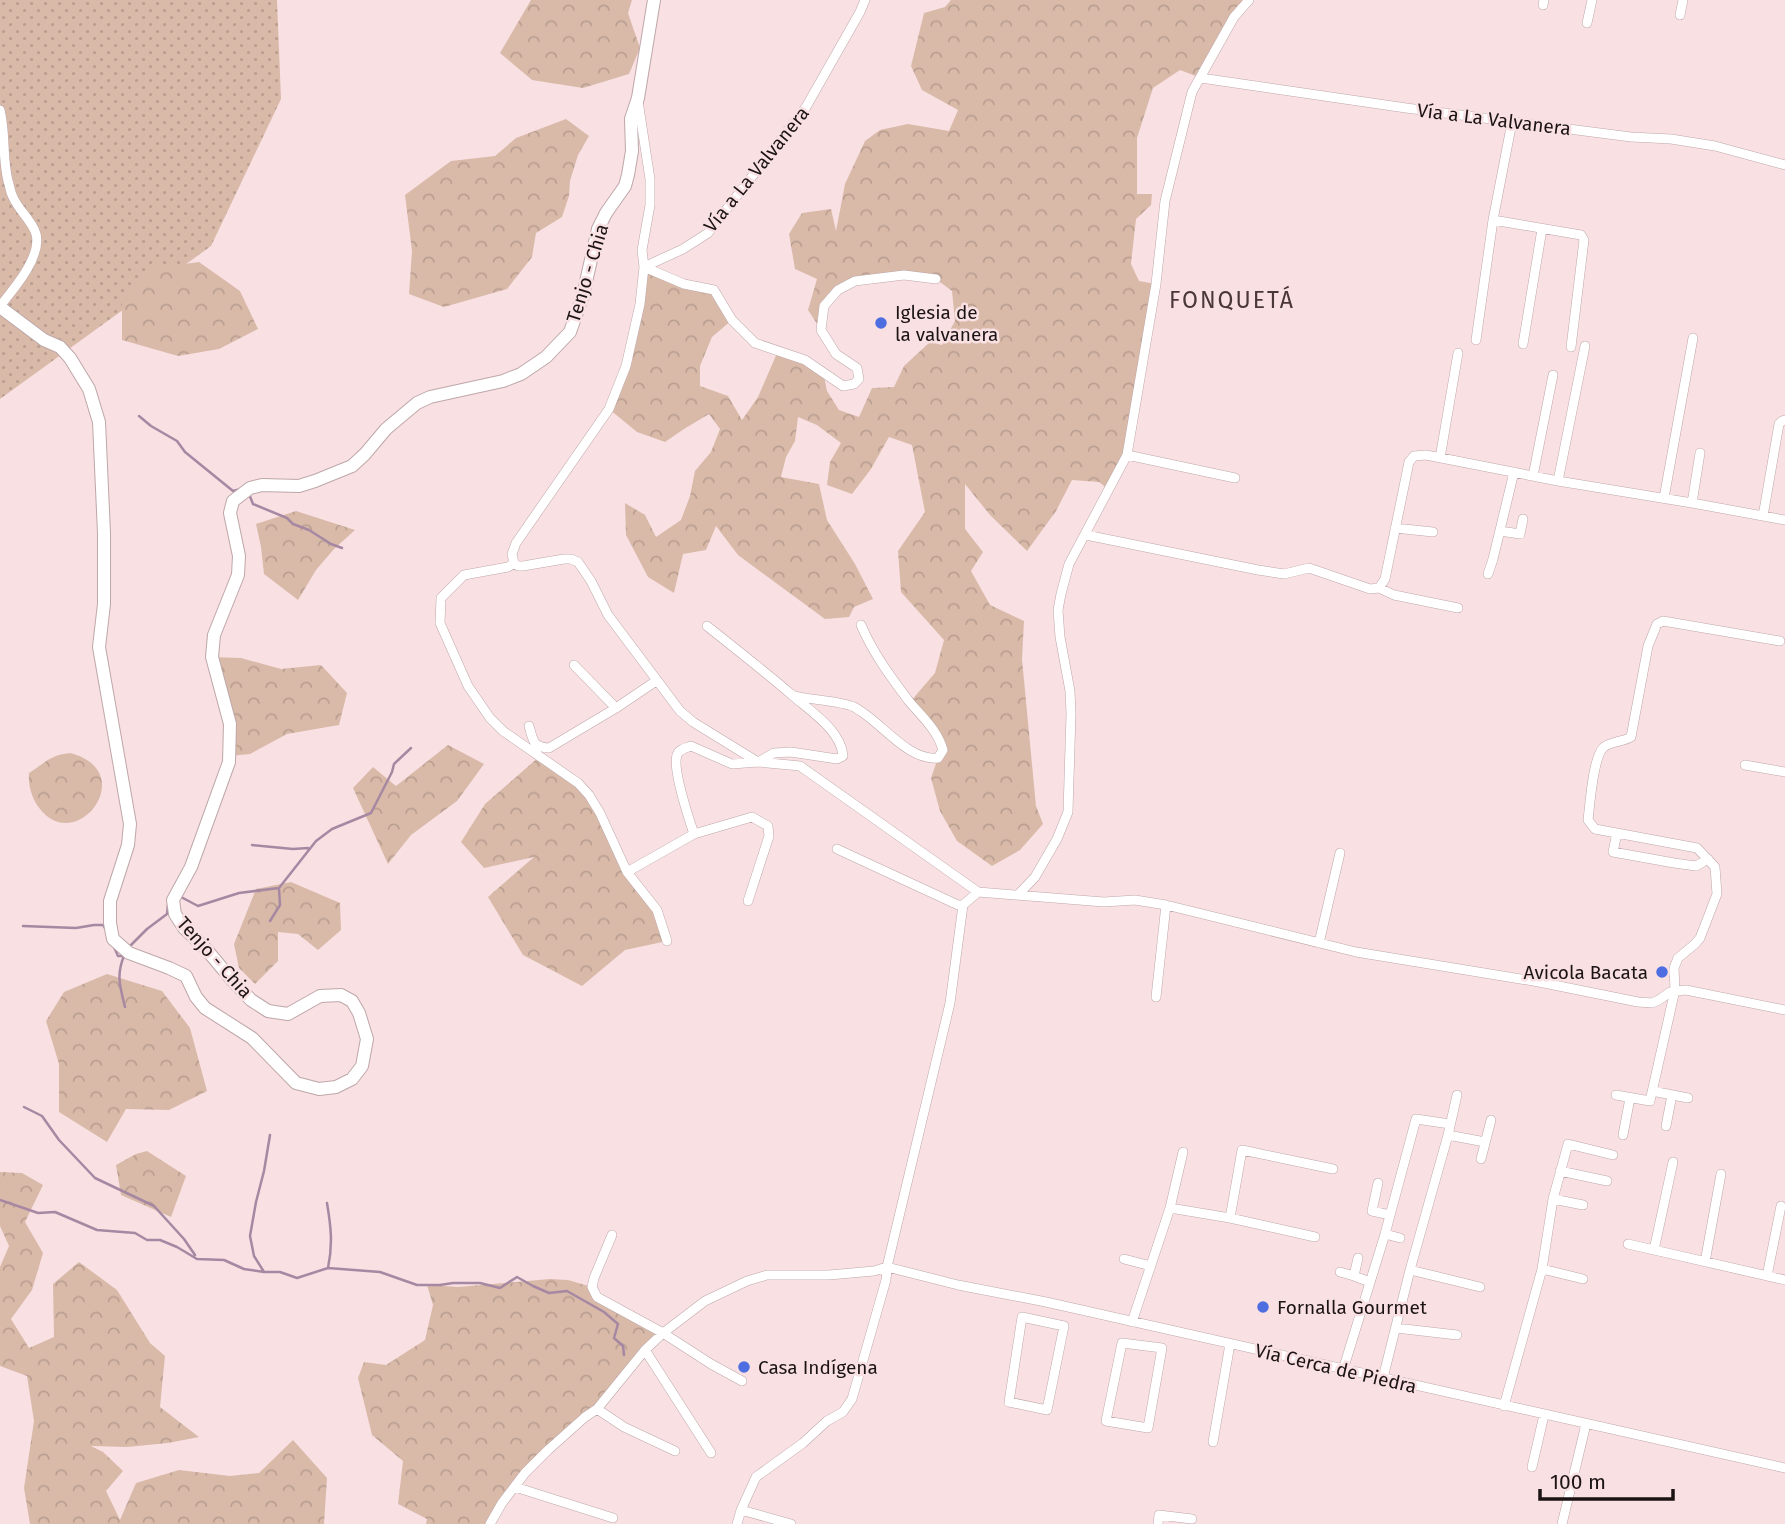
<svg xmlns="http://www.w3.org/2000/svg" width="1785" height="1524" font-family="'Fira Sans',sans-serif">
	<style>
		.green { fill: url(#green-dots) }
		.forest { fill: url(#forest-crowns) }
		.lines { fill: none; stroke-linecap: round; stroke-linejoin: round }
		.stream { stroke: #a688a2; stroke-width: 2.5 }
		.street-casing { stroke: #bea7a9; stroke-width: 10 }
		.secondary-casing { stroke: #bea7a9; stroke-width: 14 }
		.street { stroke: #fff; stroke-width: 9 }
		.secondary { stroke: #fff; stroke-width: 12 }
		.poi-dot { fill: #4d6de1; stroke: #f9e0e3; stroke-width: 2.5 }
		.labels { text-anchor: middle; stroke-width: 5; stroke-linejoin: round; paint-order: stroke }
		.street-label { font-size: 19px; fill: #1b1314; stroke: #f9e0e3 }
		.poi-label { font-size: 19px; fill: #1b1314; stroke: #f9e0e3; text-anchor: start }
		.quarter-label { font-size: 23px; letter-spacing: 2px; fill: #4a3739; stroke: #f9e0e3 }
	</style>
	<defs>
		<pattern id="green-dots" width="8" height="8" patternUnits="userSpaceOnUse" patternTransform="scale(1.75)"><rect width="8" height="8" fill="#d9baa9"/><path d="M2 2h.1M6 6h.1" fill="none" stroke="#ba9f91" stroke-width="1.8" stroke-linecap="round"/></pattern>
		<pattern id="forest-crowns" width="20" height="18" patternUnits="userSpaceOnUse" patternTransform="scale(1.75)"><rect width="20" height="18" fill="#d9baa9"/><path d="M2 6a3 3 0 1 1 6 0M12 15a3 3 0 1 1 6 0" fill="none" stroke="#ba9f91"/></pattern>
	</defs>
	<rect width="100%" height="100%" fill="#f9e0e3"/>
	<path class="green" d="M0,0H277L281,99L211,246L0,399Z"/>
	<path class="forest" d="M531,0H632L628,13L640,48L629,74L583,88L532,80L500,53Z
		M951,0H1249L1201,78L1180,70L1153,88L1137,138V194H1152L1151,205L1136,219L1131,264L1139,281L1156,284L1127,455L1109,490L1099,482L1072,480L1056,511L1027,551L990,515L965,484V529L983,552L971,571L990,605L1024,621L1022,659L1036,806L1043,824L1020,850L992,866L957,841L940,811L931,778L938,758L943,750L910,702L935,673L944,640L901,592L898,551L925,512L912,445L889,437L871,469L852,494L827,485L830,462L841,443L817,425L798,417L795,441L786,457L781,477L819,484L827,520L855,564L873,599L854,607L849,617L825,619L738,555L716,526L706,550L683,554L674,593L648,577L626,535L625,503L645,515L656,537L681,520L690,496L695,471L711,452L720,429L709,414L684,429L665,442L637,432L609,409L626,366L644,267L714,290L732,320L712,337L700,366V386L728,396L742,420L758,397L778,351L823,372L827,391L839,410L859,417L872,388L894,387L904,366L930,342L942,345L955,321L952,291L936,279L904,275L855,281L824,306L821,330L808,310L817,279L795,269L789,234L802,213L831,209L836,231L845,184L865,141L880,130L908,124L949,131L958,110L922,90L911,66L924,13L945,7Z
		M566,119L589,136L578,155L570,181L569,196L562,217L536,233L532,257L507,289L444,307L409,294L412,251L405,195L451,161L495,156L516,138Z
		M199,262L240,291L258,329L219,349L178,356L122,340V298L156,268Z
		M296,511L355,530L334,549L316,570L298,600L264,574L261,547L256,524Z
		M212,657L241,658L281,669L321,665L347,693L339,725L287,734L250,754L229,756L230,747Z
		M448,745L484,764L457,801L411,835L388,864L353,788L373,767L396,786Z
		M70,753C141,771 77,856 40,809C32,799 28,786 29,773C45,763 50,755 70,753Z
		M540,756L578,783L616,850L657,910L667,941L625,950L582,986L523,955L488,897L534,857L484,868L461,842L485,804Z
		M291,882L340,903L341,930L318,950L298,934L278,932V961L255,984L239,968L234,944L256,889Z
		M107,974L162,991L190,1028L207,1091L169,1110L126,1109L107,1142L59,1112V1064L46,1021L64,992Z
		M147,1151L186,1176L171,1217L121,1195L116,1165L136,1154Z
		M0,1172L22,1173L43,1185L25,1222L43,1253L32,1290L11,1319L29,1348L54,1337L53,1284L79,1262L117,1290L150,1343L165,1356L160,1407L199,1437L168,1443L127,1447L91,1446L103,1452L123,1471L106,1491L120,1520L136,1483L179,1470L230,1476L259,1473L293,1440L327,1478L324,1524H30L24,1488L34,1421L27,1376L0,1366V1267L9,1246L0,1226Z
		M550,1279L568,1280L592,1287L597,1297L663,1333L597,1409L548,1450L490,1524H426L427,1519L398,1504L403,1461L372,1435L358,1378L364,1362L386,1365L425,1340L433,1305L427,1285L458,1287Z"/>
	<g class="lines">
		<path class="stream" d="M139,416L151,426L177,441L185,452L233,491L241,489
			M249,494L253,504L287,518L293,524L309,530L331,544L342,548
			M252,845L293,849L308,848
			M181,897L198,906L239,893L279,888L316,841L332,829L371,813L392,772L394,764L411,748
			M270,921L280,905L279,889
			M23,926L76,928L94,925H103L105,928
			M114,947L118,956H122
			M129,947L147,929L167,914L168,905
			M124,956C116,975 120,987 125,1007
			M24,1107L42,1116L59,1140L95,1178L154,1206L184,1239L195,1255
			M0,1200L38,1213L55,1212L97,1230L135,1233L147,1240H160L177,1247L197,1259L224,1260L244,1269L264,1272H280L297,1278L328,1268L380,1272L417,1285H440L453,1283H480L500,1288L517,1277L533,1286L549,1293L567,1291L604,1312L618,1324L614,1338L623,1346L624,1355
			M327,1203C331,1227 333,1244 328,1268
			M264,1272L254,1256L250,1236L256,1202L264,1171L270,1135"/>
		<g class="street-casing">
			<path id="street" d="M1543,5L1544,0
				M1680,15L1683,0
				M1587,23L1592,0
				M1201,78L1406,108L1631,137L1671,139L1715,146L1785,165
				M0,110C6,135 2,156 8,181C10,186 10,192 13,197C18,210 32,220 36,234C42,257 13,290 0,306
				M1493,220L1581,235L1584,240L1571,347
				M644,267L684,284L714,290L732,320L755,343L805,360L843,386L854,384L859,379L857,368L836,354L821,330L824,306L838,290L855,281L904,275L936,279
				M644,267L683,249L708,233L806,107L860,12L865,0
				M1476,340L1493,220L1512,122
				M1523,344L1542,229
				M1127,455L1235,478
				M1440,458L1458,353
				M1533,476L1553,375
				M1558,481L1585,346
				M1664,498L1693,338
				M1692,503L1700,453
				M1763,516L1779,424L1782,421L1785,420
				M1395,528L1433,532
				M1500,531L1520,534L1523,519
				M1086,535L1258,570L1284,574L1309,568L1370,589L1379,588L1385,579L1409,462L1414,456L1426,455L1558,481L1692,503L1785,520
				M514,563L512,554L516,543L609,409L626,366L640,304L644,267L642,250L650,205V179L638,101
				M1488,574L1493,559L1514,472
				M1379,588L1394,595L1458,608
				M707,626C736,649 764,671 792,695C810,711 841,730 843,756L837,759L791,752L774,753L758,762L732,764L691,746C686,748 679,749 677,755C672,769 689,819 694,834L627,872L600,813L589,795L578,783L503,731L490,718L468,686L440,623L441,598L464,575L508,567L514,563L518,566H523L564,559H571L578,562L591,581L608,615L680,711L693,722L758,762L800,766L978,892
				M574,665L616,708
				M795,696C811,700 842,701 854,707C881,721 907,761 938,758L943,750C937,729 921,716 908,700C890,676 873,653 861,625
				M529,726C533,739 532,747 549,748L616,708L656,681
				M1745,765L1785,772
				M1617,833L1613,852L1674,863L1696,866L1708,859
				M694,834L752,817L768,826L769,836L748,901
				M837,849L958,905H963
				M627,872L657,910L667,941
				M1018,895L1035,877L1057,839L1068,812L1071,714L1070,691L1060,637L1058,610L1061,594L1069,564L1127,455L1156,284L1165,201L1192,92L1234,17L1249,0
				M1319,943L1340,853
				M1156,997L1166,905
				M1652,1091L1688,1098
				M1616,1095L1650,1101L1675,990L1674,968L1678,958L1695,944L1700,938L1717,894L1715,867L1697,848L1595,829L1588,820C1590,804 1593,756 1604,747C1612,741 1623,742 1631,737L1648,646L1657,624L1663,621L1780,641
				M1666,1126L1672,1095
				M1448,1135L1485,1142
				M1623,1135L1630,1098
				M1481,1159L1491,1120
				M1560,1171L1607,1181
				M1378,1183L1372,1211L1390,1215
				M1553,1199L1583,1205
				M1170,1208L1183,1152
				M1230,1218L1242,1150L1333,1169
				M1385,1234L1400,1238
				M612,1235L594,1278L592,1287L597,1297L663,1333L711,1364L742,1381
				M1628,1244L1785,1280
				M1654,1250L1673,1162
				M1124,1259L1151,1266
				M1705,1262L1721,1174
				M887,1267L958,1285L1046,1302L1785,1468
				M1542,1269L1583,1279
				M1410,1270L1480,1287
				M1340,1272L1354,1276L1370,1282
				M1354,1276L1358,1258
				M1767,1276L1781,1206
				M1022,1317L1064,1326L1047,1410L1009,1402Z
				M1132,1322L1170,1208L1230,1218L1315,1237
				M1396,1328L1457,1335
				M1122,1343L1162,1348L1148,1428L1106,1421Z
				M645,1350L711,1453
				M1343,1370L1385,1234L1416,1119L1450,1124
				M1383,1378L1410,1270L1448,1135L1457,1095
				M1504,1406L1542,1269L1553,1199L1568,1144L1613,1155
				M597,1409L624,1427L675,1451
				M1213,1442L1230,1344
				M1532,1467L1544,1415
				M515,1487L613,1518
				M741,1510L791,1524
				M490,1524L502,1503L525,1473L548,1450L585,1417L597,1409L645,1350L663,1333L705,1301L747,1281L767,1275H829L874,1271L887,1267
				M737,1524L741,1510L756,1477L803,1443L827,1421L843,1412L852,1399L886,1280L887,1267L950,1003L963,905L978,892L1104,902L1135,900L1166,905L1356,952L1539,982L1638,1002L1652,1003L1659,1000L1670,992L1686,990L1785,1010
				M1158,1524L1159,1515L1192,1519
				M1562,1524L1586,1424"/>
		</g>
		<g class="secondary-casing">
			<path id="secondary" d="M0,307L44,340L60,347L70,358L89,389L99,422L104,533V604L99,647L130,824L128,845L110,901V923L113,939L129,953L169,968L186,976L196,997L205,1008L252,1038L296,1083L319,1089L336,1087L352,1079L362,1066L367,1039L359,1013L352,1001L341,995L320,996L288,1014L268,1011L251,1000L232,980L206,949L184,928L175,914L173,900L191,867L229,762L230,724L212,657L214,635L238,575L239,556L230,513L233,501L250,488L262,485L299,486L315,481L352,466L365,454L386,429L417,403L430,397L503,381L521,374L546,357L570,332L583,295L598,229L606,213L625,186L628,175L632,151L631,119L638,98L654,0"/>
		</g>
		<use href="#street" class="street"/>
		<use href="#secondary" class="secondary"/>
	</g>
	<g class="poi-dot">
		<circle cx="881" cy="323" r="7"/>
		<circle cx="1662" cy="972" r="7"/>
		<circle cx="1263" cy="1307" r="7"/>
		<circle cx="744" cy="1367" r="7"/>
	</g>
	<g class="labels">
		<g class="street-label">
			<text transform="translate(1494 119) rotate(7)" y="7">Vía a La Valvanera</text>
			<text transform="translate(756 169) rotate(-51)" y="7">Vía a La Valvanera</text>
			<text transform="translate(587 273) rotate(-73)" y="7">Tenjo - Chia</text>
			<text transform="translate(215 957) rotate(48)" y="7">Tenjo - Chia</text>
			<text transform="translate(1336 1368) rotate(13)" y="7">Vía Cerca de Piedra</text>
		</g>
		<g class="poi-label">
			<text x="895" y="319">Iglesia de<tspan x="895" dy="22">la valvanera</tspan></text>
			<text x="1648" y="979" text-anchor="end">Avicola Bacata</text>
			<text x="1277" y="1314">Fornalla Gourmet</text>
			<text x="758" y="1374">Casa Indígena</text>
		</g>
		<g class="quarter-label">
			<text x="1232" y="308">FONQUETÁ</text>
		</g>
	</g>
	<path d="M1540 1489v10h133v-10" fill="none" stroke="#1b1314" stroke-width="3.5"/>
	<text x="1550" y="1489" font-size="21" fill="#1b1314" stroke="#f9e0e3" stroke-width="5" paint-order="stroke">100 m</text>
</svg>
